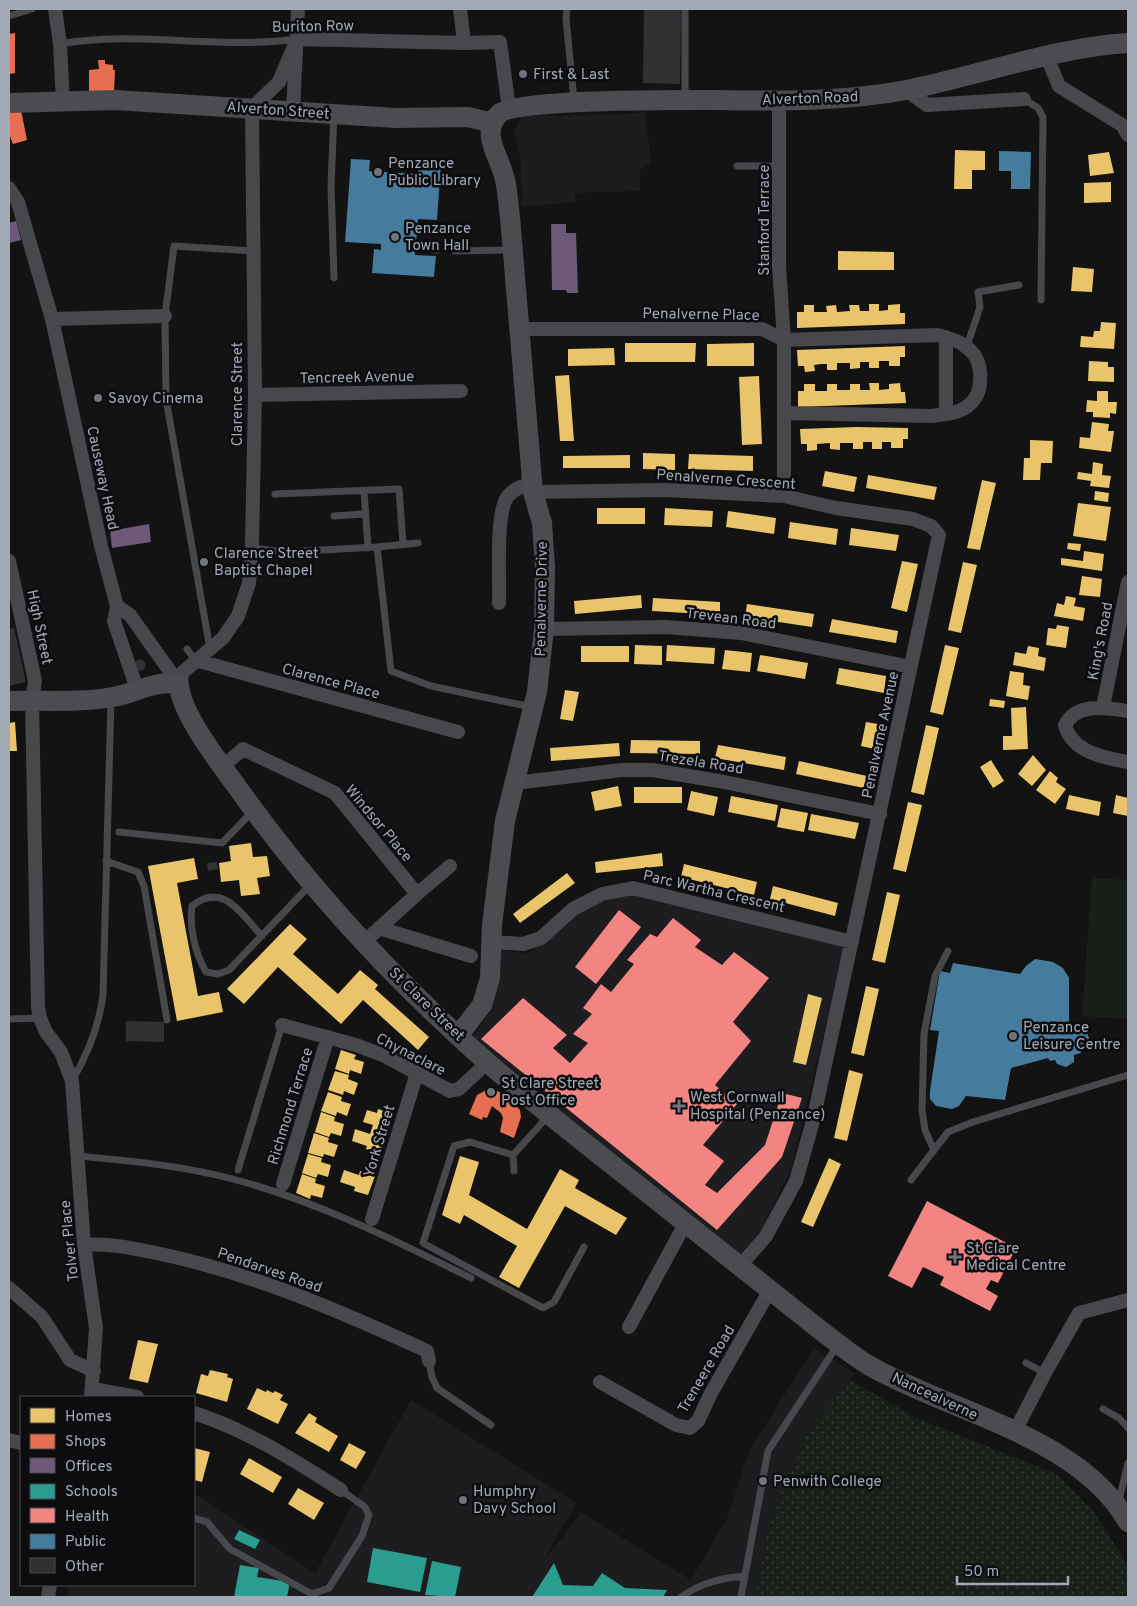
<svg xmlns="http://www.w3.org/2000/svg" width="1137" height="1606" font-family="Overpass,sans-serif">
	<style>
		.built { fill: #1d1d1f }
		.grass { fill: url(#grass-dots) }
		.garden { fill: #192019 }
		.homes { fill: #e9c46a }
		.shops { fill: #e76f51 }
		.offices { fill: #6d597a }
		.schools { fill: #2a9d8f }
		.health { fill: #f28482 }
		.public { fill: #457b9d }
		.building { fill: #313133 }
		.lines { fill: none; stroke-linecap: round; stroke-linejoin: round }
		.lane { stroke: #47484c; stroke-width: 7 }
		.street { stroke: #47484c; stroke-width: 14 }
		.secondary { stroke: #4b4c50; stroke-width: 20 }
		.poi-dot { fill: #70757d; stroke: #0d0d0f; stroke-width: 2 }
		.labels { text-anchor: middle; stroke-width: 5; stroke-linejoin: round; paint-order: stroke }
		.street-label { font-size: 15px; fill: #a2aab6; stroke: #0d0d0f }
		.poi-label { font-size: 15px; fill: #a2aab6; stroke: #0d0d0f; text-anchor: start }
	</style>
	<defs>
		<pattern id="grass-dots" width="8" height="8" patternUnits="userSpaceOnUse" patternTransform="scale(1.25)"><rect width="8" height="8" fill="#192019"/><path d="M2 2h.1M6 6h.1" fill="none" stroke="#373e38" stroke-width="1.8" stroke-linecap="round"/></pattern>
	</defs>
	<rect width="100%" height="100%" fill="#131313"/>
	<path class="built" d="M645,112L651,162L640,170V191L575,193V202L522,207L521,161L514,133L521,116L615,115Z
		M634,894L846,944L790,1172L762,1228L738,1257L470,1040L490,1013L500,951L529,953L576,913L599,902Z
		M814,1348L854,1373L806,1437L770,1522L755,1597H521L528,1586L520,1597H67L69,1585H194V1495L199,1496L315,1573L411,1400L576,1503L543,1562L581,1512L691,1580L726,1521L749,1451Z"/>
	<path class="grass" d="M849,1379L912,1416L1057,1474L1095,1513L1128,1566V1597H755L770,1522L806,1437Z"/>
	<path class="garden" d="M1092,878L1128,880V1019L1082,1016Z"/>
	<path class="homes" d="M955,150L985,151V170H972V189H954Z
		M1109,152L1114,173L1090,176L1088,155Z
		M1111,182V202L1084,203V183Z
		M838,251L894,252V270H838Z
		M1073,267L1094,269L1092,292L1071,291Z
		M869,304H879V311L888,310V305L900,304V313H905V324L797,328V312H804V305H814V312H827L826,306L836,305L837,312L850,311L849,305H859L860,311H869Z
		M1101,322L1116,323L1114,349L1080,347L1081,336L1093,337L1094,331H1100Z
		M625,343H696L695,362H625Z
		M754,343V366H707V344Z
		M905,346V357H900V366H889V361H879V368H869V362H860V368L850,369V363H837V370H827V364H821L814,365L815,371L805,372L804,366H798L797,350Z
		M614,348L615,365L568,366V349Z
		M1089,361L1108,362V367H1114V382L1088,381Z
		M569,375L574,441H560L555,376Z
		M759,376L762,444L742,445L739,377Z
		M869,383H879V390L889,389V384L900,383L901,392H905L906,403L798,407V391H804V384H815V391H827V384H837V390H850V384H860V390H870Z
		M1097,391H1108V402H1117L1116,414L1110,413V418L1093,417V412H1086L1087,400L1097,401Z
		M1092,422L1109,424L1108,431H1114L1111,452L1079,448L1080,437L1090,438Z
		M857,427L908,428V439H903V448H891V442H882V449H872V442H863V449H853V443H840V450L830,449V443L817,444V450L807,451V444H801L800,429Z
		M1030,440L1053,441L1052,463H1041L1040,480H1023L1024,458H1030Z
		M643,453L675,454V470L643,469Z
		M689,454L753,456V471L688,469Z
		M630,455V468H563V456Z
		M1093,462L1103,464L1102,475L1111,476L1109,488L1090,486L1091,481L1077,479L1078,472L1092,474Z
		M825,471L857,477L854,492L822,486Z
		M868,475L937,487L934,500L866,488Z
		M982,480L996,483L980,550L967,548Z
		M1095,491L1109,493L1108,502L1094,500Z
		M1078,503L1111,507L1106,541L1073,536Z
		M597,508H645V524H597Z
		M665,508L713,511L712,527L664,525Z
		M728,511L776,518L774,534L726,527Z
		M790,522L838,529L836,545L788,538Z
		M851,528L899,535L896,551L849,545Z
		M1068,543L1081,544L1080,551L1067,549Z
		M1084,551L1104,554L1102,571L1061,565V558L1083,561Z
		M902,561L918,564L907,612L891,608Z
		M963,562L977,565L961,633L948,630Z
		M1082,576L1102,579L1100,597L1079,595Z
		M641,595L642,608L575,614L574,601Z
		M1066,596L1076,598L1074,606L1085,608L1083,621L1054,616L1057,603L1064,605Z
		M653,598L720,602V615L652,611Z
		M747,604L814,614L812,627L745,617Z
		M832,619L898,631L896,643L829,632Z
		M1057,625L1069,627L1066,648L1046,645L1048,628L1056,629Z
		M635,645L662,646V665L634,664Z
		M667,645L715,648L714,664L666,661Z
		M945,645L959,648L943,715L930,712Z
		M581,646H629V662H581Z
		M1028,646L1039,648L1038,656L1046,658L1044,671L1013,665L1015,652L1026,654Z
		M725,650L752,653L750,672L722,669Z
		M760,655L808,663L805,679L757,671Z
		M839,668L886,676L884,693L836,684Z
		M1010,671L1024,673L1023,685L1030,686L1028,700L1006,696Z
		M565,690L579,692L573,721L560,719Z
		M990,699L1005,701L1004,708L989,706Z
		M1026,707L1028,749L1003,750V736H1012L1011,708Z
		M15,722L17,751H9V723Z
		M866,722L884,725L879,750L861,746Z
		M926,725L939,728L924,795L911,792Z
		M631,740L700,741V754L630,753Z
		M619,743L620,756L551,761L550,748Z
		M718,745L786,757L784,770L715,758Z
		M1033,755L1046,770L1032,786L1018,774Z
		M991,760L1004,781L993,788L980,767Z
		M799,761L867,776L864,788L796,774Z
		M1050,771L1058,778L1056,782L1066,789L1055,804L1036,790Z
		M618,786L622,806L595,811L591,792Z
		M634,787H682V803H634Z
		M691,791L718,797L714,816L687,810Z
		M1069,795L1101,802L1099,816L1066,809Z
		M1116,795L1128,798V816L1113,813Z
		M731,796L778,805L775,821L728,812Z
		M908,802L922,805L906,872L893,869Z
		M781,808L808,813L804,832L777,827Z
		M811,814L859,823L855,839L808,830Z
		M251,843L253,857L267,856L270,876L257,878L260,894L241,896L239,880L221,882L219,863L231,861L229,846Z
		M662,853L663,866L596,873L595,862Z
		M194,858L198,879L177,883L198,996L219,992L223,1012L177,1021L148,866Z
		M684,864L757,882L754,895L681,877Z
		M567,873L575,883L520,923L513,914Z
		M773,886L838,903L835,916L770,899Z
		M887,892L900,895L885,963L872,960Z
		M290,924L307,939L293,954L338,994L360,970L378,985L375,989L429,1037L418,1050L363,1000L341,1024L278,967L244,1004L227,989Z
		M866,986L879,989L864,1056L851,1053Z
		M808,994L822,998L806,1065L793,1062Z
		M341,1050L356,1055L354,1059L364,1062L361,1074L350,1070L349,1074L335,1069Z
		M849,1070L863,1074L847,1141L834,1138Z
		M335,1071L349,1075L348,1079L358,1083L354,1095L344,1091L343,1095L328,1090Z
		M328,1092L342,1097L341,1101L351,1104L347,1116L337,1112L336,1116L321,1111Z
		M378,1109L393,1114L380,1154L366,1149L367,1146L352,1141L355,1129L370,1134L373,1125L363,1122L367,1110L377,1113Z
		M321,1112L335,1117L334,1121L344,1124L341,1136L331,1133L329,1137L315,1132Z
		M314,1133L329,1138L328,1142L338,1145L334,1157L324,1154L323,1157L308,1153Z
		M308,1154L322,1158L321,1162L331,1165L328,1177L318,1174L316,1178L302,1173Z
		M460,1156L479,1162L469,1195L527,1229L560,1169L579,1180L575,1188L627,1218L616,1235L565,1206L519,1288L499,1277L517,1246L464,1215L460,1224L442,1215Z
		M829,1158L841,1164L813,1227L801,1222Z
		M344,1170L359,1175L360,1171L375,1176L368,1195L354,1191L355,1187L340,1182Z
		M302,1174L316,1179L315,1183L325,1186L322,1198L311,1195L310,1199L296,1193Z
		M138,1340L158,1344L148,1383L129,1379Z
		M210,1370L228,1374L227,1377L233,1379L227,1402L196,1393L201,1374L208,1376Z
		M257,1388L266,1392L267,1390L273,1393L275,1391L283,1395L280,1400L288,1404L278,1424L247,1409Z
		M309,1413L317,1418L315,1422L338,1436L329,1452L295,1433Z
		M349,1443L366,1452L356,1469L340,1460Z
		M194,1448L210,1452L202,1482L194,1480Z
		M249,1458L282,1477L273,1493L240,1474Z
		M298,1488L324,1503L314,1520L288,1504Z"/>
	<path class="shops" d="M15,33V73L9,74V34Z
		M98,60H105V64L113,65V70H115L114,93H89V70L99,69Z
		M20,105L27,140L13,144L9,134V106Z
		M490,1088L506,1095L520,1110L521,1117L514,1138L500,1132L503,1118L501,1113L492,1106L487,1118L483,1117L482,1120L469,1114L477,1095Z"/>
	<path class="offices" d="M16,221L21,240L9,243V223Z
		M551,224H566V233H576L578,293H567L566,290H552Z
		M149,524L151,542L112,548L110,531Z"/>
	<path class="schools" d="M239,1530L260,1540L255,1549L234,1539Z
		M373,1548L427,1558L420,1592L367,1582Z
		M432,1561L461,1567L455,1597L425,1595Z
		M554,1563L563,1585L593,1586L602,1573L625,1588L667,1590L663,1597H532Z
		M240,1565L259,1568L257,1577L290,1582L287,1597H234Z"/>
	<path class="health" d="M619,910L641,927L596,984L575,967Z
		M673,918L701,940L695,947L722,965L734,952L769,978L733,1022L751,1041L715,1085L737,1104L703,1145L724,1161L705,1185L717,1193L765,1145L782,1093L802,1098L782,1157L717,1230L481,1039L523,998L567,1035L553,1048L570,1063L588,1043L573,1034L592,1014L583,1008L601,984L611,992L634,964L627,960L650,934L657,937Z
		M927,1201L1016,1248L998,1283L991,1280L986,1289L998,1296L990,1311L940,1285L944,1277L923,1267L912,1288L888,1276Z"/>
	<path class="public" d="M999,151L1031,152L1030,189H1011V171H999Z
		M351,159L370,160L369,171L418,174V161L441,163L437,220L418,219L415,255L436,256L434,277L372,273L374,249L381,250V244L345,242Z
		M1035,959L1053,962L1063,968L1069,978V1033L1086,1030L1091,1044L1080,1048L1081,1053L1074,1055V1062L1066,1067L1057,1064L1055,1060L1050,1061L1048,1058L1011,1068L1005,1100L966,1096L959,1106L952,1109L936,1106L930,1099V1091L939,1031L930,1030L940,971L950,973L953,963L1020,974L1026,966Z"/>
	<path class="building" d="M644,9H681L680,84L643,83Z
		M432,244H441L440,254L431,253Z
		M14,628L26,682L9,686V629Z
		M134.5 665a5.5 5.5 0 1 1 11 0a5.5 5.5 0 1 1-11 0Z
		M217,862L218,869L208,871L207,863Z
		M126,1021L164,1022V1042L126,1041Z"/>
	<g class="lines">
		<path class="lane" d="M567,9L566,18L574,100
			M685,9V97
			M9,16L32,9
			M60,44C138,30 218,50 297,39
			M1024,99L1038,108L1043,117L1041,300
			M737,166H779
			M455,251L510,250
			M334,278L331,186L334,114
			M967,346L980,307L978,292L1019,285
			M364,491L368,548
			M275,494L399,489L403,544
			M334,516L365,514
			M377,547L418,543
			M252,548L285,552L377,547L391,671L431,686L531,707
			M187,649L195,660
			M210,649L166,399L165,316L174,246L253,251
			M119,832L222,843L253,811
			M106,861L138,872L144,886L167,1020
			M262,936C241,914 223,881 192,906C189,927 195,953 206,972L218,974L229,970L311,884
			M9,1019L40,1018
			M72,1081C88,1054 99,1026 103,995L111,700
			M934,1150L925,1130L922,1110L924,1034L935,976L948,951
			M513,1155L470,1142L454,1146L423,1243L543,1308L554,1302L584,1247
			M78,1156C132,1161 187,1166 240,1181C321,1203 396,1241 471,1278
			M238,1170L282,1025
			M514,1171L513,1155L549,1115
			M911,1180L948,1132L973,1122L1128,1075
			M429,1361L432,1377L437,1388L491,1425
			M1026,1363L1045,1373
			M1103,1409L1119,1418L1128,1428
			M1118,1504L1128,1463
			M194,1518L207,1522L230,1549L312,1594L329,1588L362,1536L369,1515L365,1507L341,1490
			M681,1597C701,1583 721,1578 745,1576
			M741,1597L768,1451L837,1346"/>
		<path class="street" d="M55,9L60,44L63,102
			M460,9L464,43
			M297,39L464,43L500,42L509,109
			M1047,57L1059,86L1122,125L1128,135
			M906,90L927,105L1024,99
			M779,101V266L784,340L937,335C962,340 983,352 980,381C980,390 976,399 969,405C959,414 944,414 932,416L786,413
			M293,111L298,9
			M9,188L18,202L52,319L101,546L117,606L114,621L137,689
			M52,319L165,316
			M519,329H762L784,340V496
			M946,337V414
			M255,395L461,391
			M533,492L665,490L784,496L836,508L913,519L931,526L939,535L813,1121L796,1181L766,1236L740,1266
			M9,561L35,681L32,700L38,1007L40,1018L46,1032L61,1052L72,1081L84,1245L96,1328L91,1397
			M499,603C500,579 495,512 508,496C515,488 522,486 532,484
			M117,606L130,615L179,684
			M544,629L666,627L741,633L911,667
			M195,660L458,732
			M179,684L183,672L223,638L238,616L249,583L252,544L255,395L252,108L279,82L297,39
			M1103,707L1128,582
			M1128,711C1106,708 1077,702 1065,725C1072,752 1104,758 1128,762
			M222,767L243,749L335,793L417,894L364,942
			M515,781L523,782L622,770H652L719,781L880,814
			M417,894L450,866
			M379,928L471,956
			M491,942L523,944L541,938L573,909L602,894L633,888L852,942
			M282,1025L356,1045L385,1056L450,1091L459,1089L488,1062
			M283,1184L328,1037
			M372,1219L417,1073
			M84,1245C108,1243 132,1248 156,1253C250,1272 340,1311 427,1351L429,1361
			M9,1288L42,1317L70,1360L94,1371
			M629,1327L685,1224
			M600,1382L676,1425L690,1428L698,1421L710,1395L770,1290
			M93,1389L137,1397
			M194,1413C247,1430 294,1460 341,1490
			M1014,1433L1045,1373L1079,1313L1128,1300
			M9,1440L21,1443
			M48,1597L50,1585"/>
		<path class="secondary" d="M9,103L115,100L396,118L468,117L493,123
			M9,701C43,700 79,703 113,697C136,693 155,680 179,684C180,712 218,761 235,784C295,869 364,947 439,1018C496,1073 558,1122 620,1171C688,1225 756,1279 824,1333C839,1344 854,1357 870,1366C952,1413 1079,1436 1128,1522
			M458,1036L482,1005L490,978L492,925L505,821L537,692L544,629L545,567L542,523L533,492L510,217C508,204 508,189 504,176C499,156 479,131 500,113C517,99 682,100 714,100C778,101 843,102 906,90C978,76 1056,47 1128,43"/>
	</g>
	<g class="poi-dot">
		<circle cx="523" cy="74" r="5"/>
		<circle cx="378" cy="172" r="5"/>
		<circle cx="395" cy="237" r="5"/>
		<circle cx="98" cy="398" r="5"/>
		<circle cx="204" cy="562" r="5"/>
		<circle cx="1013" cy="1036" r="5"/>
		<circle cx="491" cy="1092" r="5"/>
		<path d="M676.5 1098.5h5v5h5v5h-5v5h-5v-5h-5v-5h5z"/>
		<path d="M952.5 1249.5h5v5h5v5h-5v5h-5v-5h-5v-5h5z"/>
		<circle cx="763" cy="1481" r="5"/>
		<circle cx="463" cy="1500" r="5"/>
	</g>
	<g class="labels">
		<g class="street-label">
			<text transform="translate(313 26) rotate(-1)" y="5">Buriton Row</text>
			<text transform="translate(810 98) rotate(-2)" y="5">Alverton Road</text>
			<text transform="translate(278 110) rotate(4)" y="5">Alverton Street</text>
			<text transform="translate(764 220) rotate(-90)" y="5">Stanford Terrace</text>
			<text transform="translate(701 314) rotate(1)" y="5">Penalverne Place</text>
			<text transform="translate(357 377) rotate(-1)" y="5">Tencreek Avenue</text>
			<text transform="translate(237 394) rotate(-90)" y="5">Clarence Street</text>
			<text transform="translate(103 478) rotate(78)" y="5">Causeway Head</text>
			<text transform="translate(726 479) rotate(4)" y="5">Penalverne Crescent</text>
			<text transform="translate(541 599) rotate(-89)" y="5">Penalverne Drive</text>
			<text transform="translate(731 618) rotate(7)" y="5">Trevean Road</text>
			<text transform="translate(40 627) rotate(78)" y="5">High Street</text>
			<text transform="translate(1100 641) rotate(-79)" y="5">King's Road</text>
			<text transform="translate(331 681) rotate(15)" y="5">Clarence Place</text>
			<text transform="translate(880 735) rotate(-78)" y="5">Penalverne Avenue</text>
			<text transform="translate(701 762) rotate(9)" y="5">Trezela Road</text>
			<text transform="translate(379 823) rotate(50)" y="5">Windsor Place</text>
			<text transform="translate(714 891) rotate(13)" y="5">Parc Wartha Crescent</text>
			<text transform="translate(427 1004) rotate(44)" y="5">St Clare Street</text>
			<text transform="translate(411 1054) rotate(27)" y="5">Chynaclare</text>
			<text transform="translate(290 1106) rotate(-73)" y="5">Richmond Terrace</text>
			<text transform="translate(379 1141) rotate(-73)" y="5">York Street</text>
			<text transform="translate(69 1241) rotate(-96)" y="5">Tolver Place</text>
			<text transform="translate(270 1270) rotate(19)" y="5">Pendarves Road</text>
			<text transform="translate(706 1369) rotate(-60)" y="5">Treneere Road</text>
			<text transform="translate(935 1396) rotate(25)" y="5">Nancealverne</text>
		</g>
		<g class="poi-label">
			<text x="533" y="79">First &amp; Last</text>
			<text x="388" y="168">Penzance<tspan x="388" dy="17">Public Library</tspan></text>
			<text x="405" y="233">Penzance<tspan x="405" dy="17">Town Hall</tspan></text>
			<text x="108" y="403">Savoy Cinema</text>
			<text x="214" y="558">Clarence Street<tspan x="214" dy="17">Baptist Chapel</tspan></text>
			<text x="1023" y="1032">Penzance<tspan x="1023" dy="17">Leisure Centre</tspan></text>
			<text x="501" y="1088">St Clare Street<tspan x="501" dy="17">Post Office</tspan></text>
			<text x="690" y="1102">West Cornwall<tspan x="690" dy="17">Hospital (Penzance)</tspan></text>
			<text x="966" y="1253">St Clare<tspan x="966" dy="17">Medical Centre</tspan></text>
			<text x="773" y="1486">Penwith College</text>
			<text x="473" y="1496">Humphry<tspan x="473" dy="17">Davy School</tspan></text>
		</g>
	</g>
	<rect width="1137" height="1606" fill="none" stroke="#a2aab6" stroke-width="20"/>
	<rect x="20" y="1396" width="175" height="190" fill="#0d0d0f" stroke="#494c52"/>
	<rect x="30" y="1408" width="25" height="15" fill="#e9c46a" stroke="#494c52"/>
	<text x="65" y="1421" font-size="15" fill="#a2aab6">Homes</text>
	<rect x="30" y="1434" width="25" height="15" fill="#e76f51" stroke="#494c52"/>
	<text x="65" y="1446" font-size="15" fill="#a2aab6">Shops</text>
	<rect x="30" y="1458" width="25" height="15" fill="#6d597a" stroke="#494c52"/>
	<text x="65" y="1471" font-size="15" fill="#a2aab6">Offices</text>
	<rect x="30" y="1484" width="25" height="15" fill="#2a9d8f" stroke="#494c52"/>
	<text x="65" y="1496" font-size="15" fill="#a2aab6">Schools</text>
	<rect x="30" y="1508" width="25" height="15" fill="#f28482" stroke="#494c52"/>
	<text x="65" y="1521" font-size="15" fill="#a2aab6">Health</text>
	<rect x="30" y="1534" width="25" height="15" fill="#457b9d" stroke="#494c52"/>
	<text x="65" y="1546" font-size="15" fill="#a2aab6">Public</text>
	<rect x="30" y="1558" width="25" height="15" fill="#313133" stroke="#494c52"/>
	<text x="65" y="1571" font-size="15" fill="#a2aab6">Other</text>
	<path d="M957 1576v8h111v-8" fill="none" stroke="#a2aab6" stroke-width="2.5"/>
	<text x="964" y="1576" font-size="15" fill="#a2aab6" stroke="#0d0d0f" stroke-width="4" paint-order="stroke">50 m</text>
</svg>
